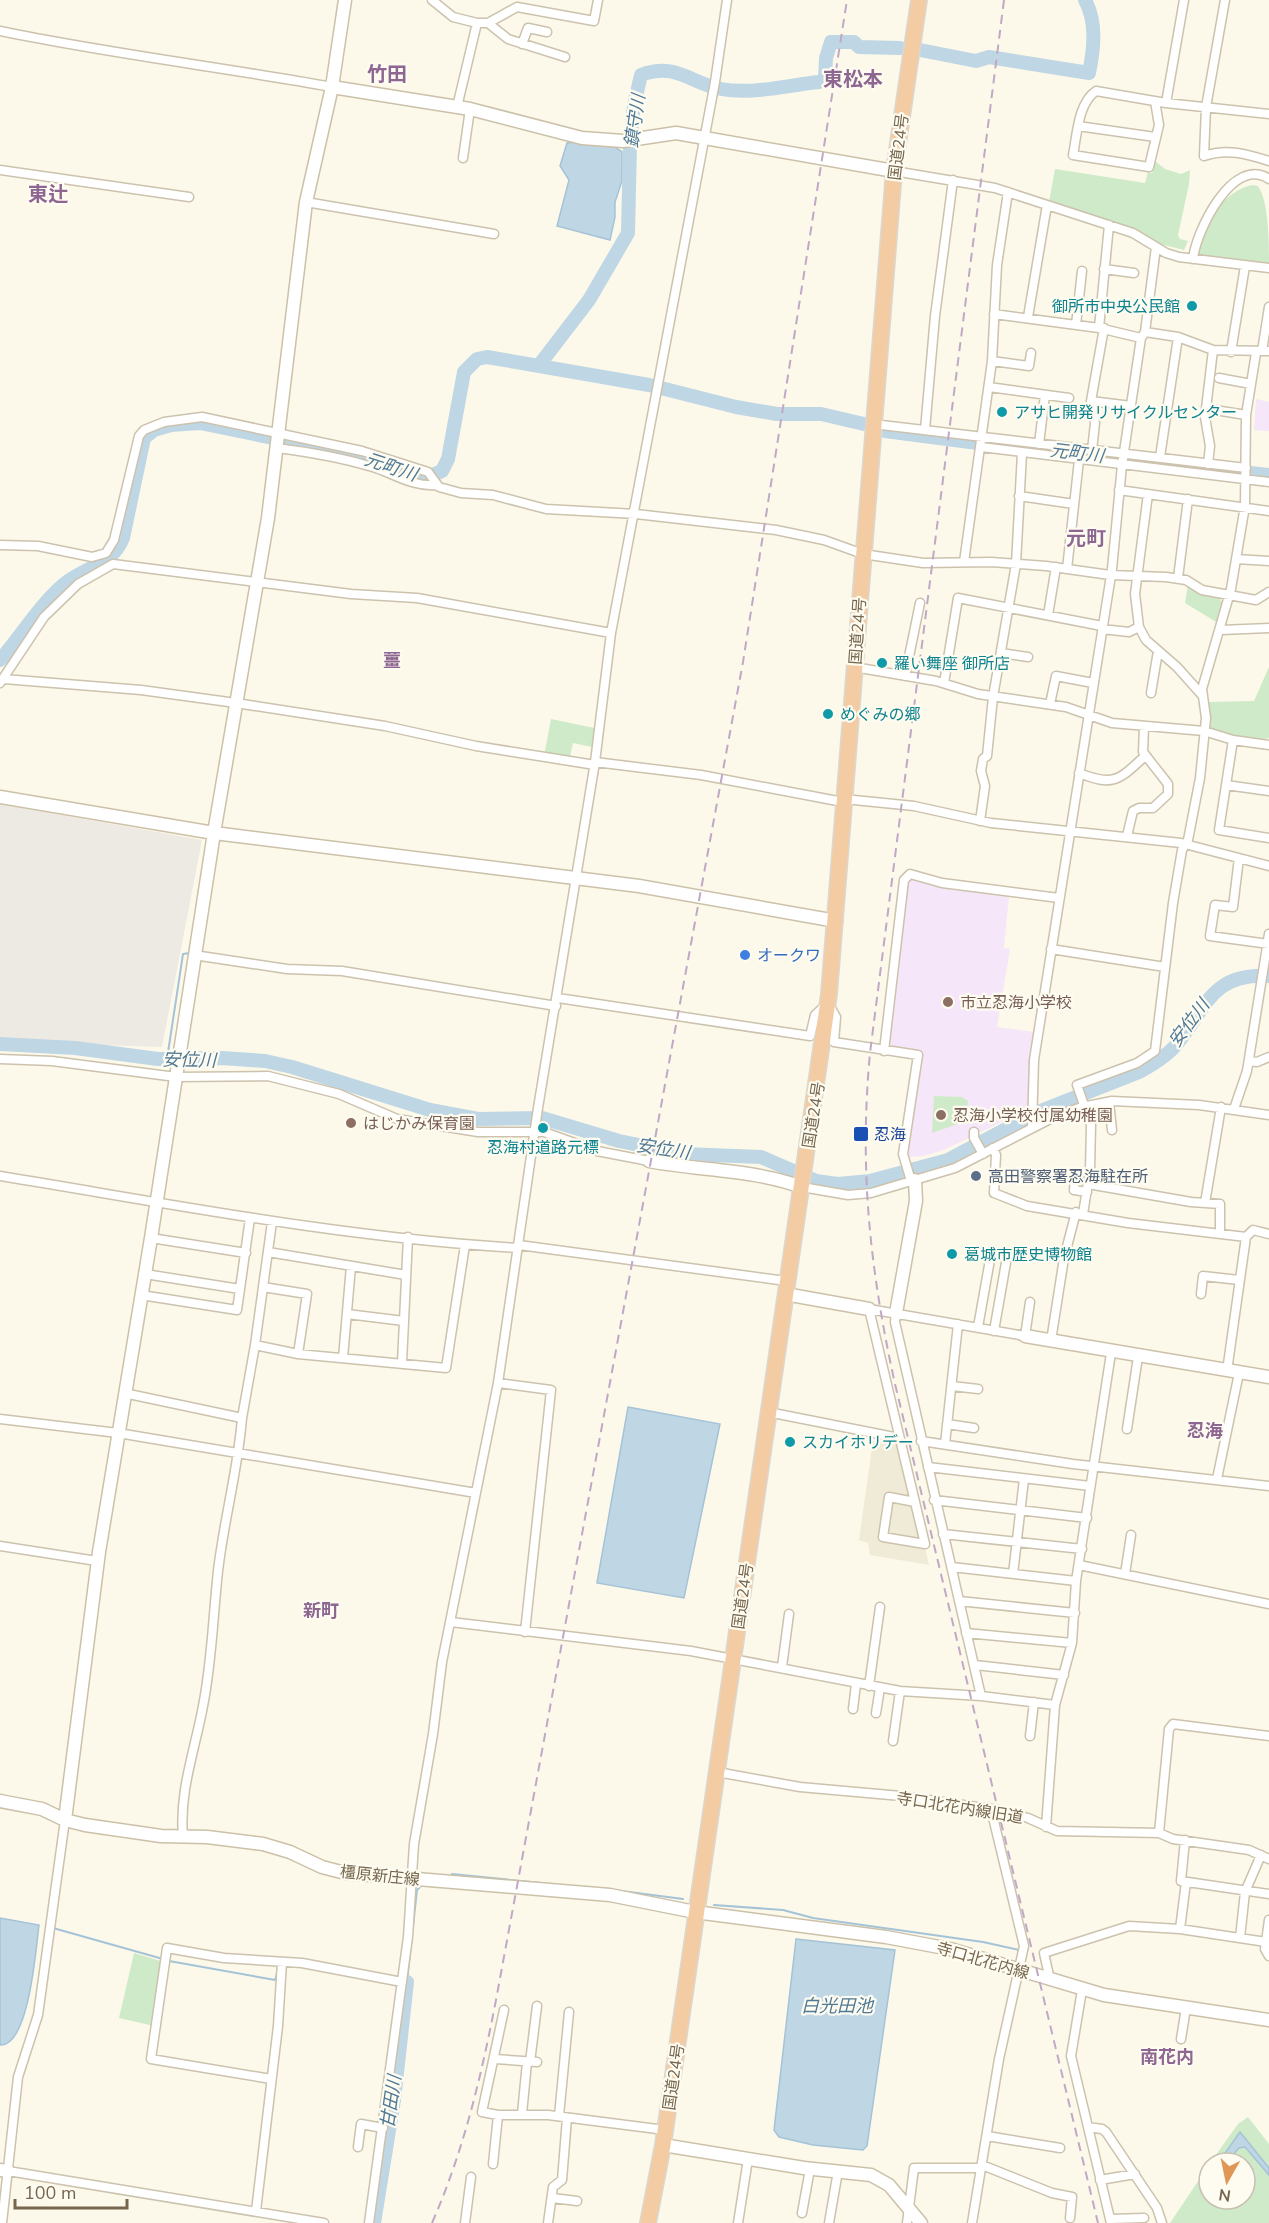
<svg xmlns="http://www.w3.org/2000/svg" width="1269" height="2223" font-family="'Nunito Sans','Noto Sans JP',sans-serif">
	<style>
		.residential { fill: #f0ebd6 }
		.industrial { fill: #edeae3 }
		.education { fill: #f6e6f9 }
		.green { fill: #ceeac8 }
		.water { fill: #bfd6e5; stroke: #a5c3d7; stroke-width: 1.5 }
		.lines { fill: none; stroke-linecap: round; stroke-linejoin: round }
		.stream { stroke: #a5c3d7; stroke-width: 2 }
		.river { stroke: #bfd6e5; stroke-width: 14 }
		.street-casing { stroke: #ccc2ad; stroke-width: 11 }
		.secondary-casing { stroke: #ccc1a8; stroke-width: 15 }
		.highway-casing { stroke: #dbd7d1; stroke-width: 18 }
		.street { stroke: #fff; stroke-width: 8 }
		.secondary { stroke: #fff; stroke-width: 12 }
		.highway { stroke: #f3cca4; stroke-width: 15 }
		.rail { stroke: #c0a8c6; stroke-width: 2; stroke-dasharray: 9 6; stroke-linecap: butt }
		.culture-dot { fill: #0f9aa8; stroke: #fefcf1; stroke-width: 2 }
		.shop-dot { fill: #3f7fe0; stroke: #fefcf1; stroke-width: 2 }
		.education-dot { fill: #8d6e63; stroke: #fefcf1; stroke-width: 2 }
		.transit-dot { fill: #1a4fb4; stroke: #fefcf1; stroke-width: 2 }
		.service-dot { fill: #5c6f8a; stroke: #fefcf1; stroke-width: 2 }
		.labels { text-anchor: middle; stroke-width: 4.5; stroke-linejoin: round; paint-order: stroke }
		.street-label { font-size: 16px; fill: #76664e; stroke: #fefcf1 }
		.culture-label { font-size: 16px; fill: #0d838f; stroke: #fefcf1; text-anchor: start }
		.shop-label { font-size: 16px; fill: #366cbe; stroke: #fefcf1; text-anchor: start }
		.education-label { font-size: 16px; fill: #785e54; stroke: #fefcf1; text-anchor: start }
		.transit-label { font-size: 16px; fill: #164399; stroke: #fefcf1; text-anchor: start }
		.service-label { font-size: 16px; fill: #4e5e75; stroke: #fefcf1; text-anchor: start }
		.water-label { font-size: 18px; font-style: italic; fill: #4f7996; stroke: #fefcf1 }
		.neighbourhood-label { font-size: 18px; font-weight: bold; fill: #8d6691; stroke: #fefcf1 }
		.quarter-label { font-size: 20px; font-weight: bold; fill: #8d6691; stroke: #fefcf1 }
	</style>
	<rect width="100%" height="100%" fill="#fcf9ea"/>
	<path class="residential" d="M873,1441L901,1446L929,1565L870,1555L868,1543L859,1540Z"/>
	<path class="industrial" d="M0,804L202,840L162,1047L35,1043L0,1040Z"/>
	<path class="education" d="M1256,399L1269,402V431L1254,430Z
		M912,878L1009,896L1004,948L1010,949L997,1027L1034,1032L1029,1107L990,1128L981,1132L969,1131V1138L941,1151L923,1156L909,1157L906,1155L920,1052L893,1047L889,1042L908,882Z"/>
	<path class="green" d="M1155,161L1165,169L1181,174L1190,170L1189,184L1178,235L1180,239L1188,241L1184,250L1160,244L1140,231L1049,202L1055,169L1145,183L1148,172L1152,173Z
		M1252,185L1258,186C1269,202 1269,243 1269,264L1202,257L1197,252C1206,224 1221,192 1252,185Z
		M1188,585L1201,595L1219,598L1222,602L1218,623L1185,603Z
		M1269,667V738C1251,743 1226,735 1208,729L1211,717L1207,702L1254,701Z
		M551,719L599,729L597,748L573,743L569,761L544,756Z
		M934,1096L962,1097L968,1101L966,1121L932,1133Z
		M134,1953L164,1962L154,2026L119,2018Z
		M1248,2117L1269,2144V2223H1170L1209,2165V2199H1245V2163H1210L1238,2124Z"/>
	<path class="water" d="M575,142L615,147L622,152V181L615,202V217L610,240L557,226L569,180L560,166L567,143Z
		M628,1407L720,1424L684,1598L597,1583Z
		M0,1918L39,1925C36,1948 29,2047 0,2045Z
		M796,1939L895,1950L867,2146L863,2150L813,2145L779,2137L774,2130Z
		M1240,2132L1269,2168V2175L1245,2147L1239,2148L1226,2163H1218Z"/>
	<g class="lines">
		<path class="stream" d="M167,1059L183,954L190,953
			M452,1874L561,1885
			M614,1890L683,1899
			M714,1905L783,1910L813,1918L983,1942L1019,1950
			M53,1928L163,1959
			M169,1961L275,1980L279,1967
			M285,1967H300
			M407,1982L417,1890L422,1885"/>
		<path class="river" d="M920,50L976,61L989,57L1089,73C1094,49 1097,22 1085,0
			M540,364L589,300L628,233L630,145L634,105L641,75C676,62 690,83 721,89C752,95 788,85 819,82L825,79L826,58L831,42H854L859,47L900,48
			M885,431L993,445
			M1015,447L1269,475
			M0,660C22,635 38,607 63,585C85,566 112,566 123,538L144,438L154,430L171,425L200,423L361,456L426,478L442,471L448,459L464,372L477,359L487,357L649,385L736,407L777,414H821L864,424
			M0,1044L75,1048L158,1059L222,1058L265,1061L292,1067L430,1110L478,1119L542,1118L619,1141L684,1154L761,1157L816,1181L838,1184L870,1181L948,1160L1038,1112L1139,1072C1152,1065 1166,1057 1176,1045C1207,1008 1210,973 1269,976
			M374,2223L394,2100L407,1982"/>
		<g class="street-casing">
			<path id="street" d="M432,0L453,17L477,23H488L517,7L594,21L598,0
				M1225,0L1206,107L1204,156C1227,148 1247,154 1269,161
				M488,23L508,39L565,57
				M0,31C110,54 222,67 332,87
				M522,44L528,28L547,32
				M1155,101L1159,125L1149,167L1073,155C1077,135 1078,103 1096,91L1166,103L1269,114
				M1166,103L1184,0
				M457,107L477,23
				M1078,126L1155,137
				M463,158L470,109
				M0,170L189,197
				M894,171L995,188L1133,233L1166,253L1179,257L1269,268
				M306,202L494,234
				M1193,259C1196,231 1233,155 1269,179
				M1104,269L1134,273
				M994,314L1099,328L1141,338
				M1028,317L1047,205
				M1076,325L1082,271
				M1099,328L1109,225
				M1145,332L1178,337L1213,350L1269,351
				M1262,351L1269,307
				M1231,352L1245,266
				M992,361L1029,366L1031,353
				M1219,378L1251,384
				M989,387L1069,398
				M1091,401L1131,406
				M1215,410L1246,415
				M873,424L1246,468
				M925,430L935,316L953,180
				M1039,444L1045,395
				M981,447L1269,482
				M277,448C308,452 339,457 369,466C392,472 411,487 436,485
				M1092,450L1095,423L1091,401L1104,328
				M1160,457L1178,337
				M1208,464L1210,446L1205,417L1213,350
				M1119,490L1269,511
				M1148,494L1135,594L1139,627L1146,640L1177,667L1202,695
				M1019,496L1074,504
				M0,545L38,546L92,557L106,553L114,540L139,436L144,430L164,422L202,417L362,451L428,472L439,487L461,493L493,495L546,509L636,514L776,530L824,540L863,554L923,563L991,562L1046,566L1110,575L1166,577L1186,580L1202,590L1256,600L1269,592
				M1236,559L1269,561
				M964,562L992,361L997,265L1008,192
				M1067,569L1079,460
				M1178,578L1188,499
				M1048,615L1056,567
				M1102,629L1129,632L1139,627
				M1221,630L1269,628
				M1001,653L1028,657
				M854,667L936,681L978,694L1066,707L1112,723L1204,731L1233,740L1269,745
				M905,676L920,603
				M4,679L141,690L236,703L385,726L476,746L595,765
				M0,683L44,617L78,584L113,564L351,594L417,598L611,633
				M944,683L958,598L1102,626
				M1151,693L1158,651
				M1050,704L1056,676L1093,683
				M1233,740L1219,830L1269,838
				M595,762L701,775L843,802
				M1079,773C1114,787 1119,780 1145,756
				M1226,785L1269,791
				M844,799L914,806L991,823L1181,843L1269,866
				M980,821L985,786L981,771L983,759L987,756L993,697L1016,564L1022,453
				M1127,836L1133,811L1139,808H1153L1168,794V784L1143,752L1144,727
				M1239,858L1233,907L1215,905L1210,936L1269,944
				M1051,949L1165,967
				M194,955L287,969L342,971L556,1006
				M558,998L810,1036L815,1015L828,1003L836,1017L834,1042L918,1055L903,1154L911,1181
				M884,1051L904,880L910,874L942,883L1059,898
				M0,1059L52,1061L176,1077L268,1076L339,1094L397,1119L478,1132H544L597,1151L649,1161
				M1249,1061L1257,1062L1269,1057
				M1109,1102L1112,1130
				M1234,1109L1247,1071L1269,934
				M1032,1128L1034,1060L1112,569L1122,465L1141,338L1145,332L1156,247
				M974,1132V1138L983,1154
				M993,1148L996,1155L994,1193L1027,1206L1128,1223L1246,1237
				M0,1176C172,1204 344,1238 518,1248
				M1075,1176L1074,1190L1087,1192
				M1088,1184L1191,1202L1220,1204V1233
				M802,1187L848,1195L871,1193L955,1168L1056,1116L1082,1107L1112,1101L1199,1105L1269,1115
				M1205,1203L1221,1107
				M1083,1214L1090,1170L1091,1125L1077,1085L1137,1063L1155,1051L1173,903L1182,850L1188,840L1200,778L1206,718L1202,689L1231,589L1245,506L1246,415L1256,353
				M151,1238L246,1253
				M519,1245L786,1281
				M268,1252L406,1275
				M145,1274L240,1289
				M263,1287L307,1294L298,1354
				M1201,1294L1203,1276L1239,1280
				M141,1295L237,1310L250,1218
				M896,1313L895,1322L981,1696
				M347,1314L404,1321
				M978,1327L991,1254
				M994,1331L1007,1257
				M1051,1341L1064,1258L1076,1212
				M255,1345L298,1354L446,1368L465,1245
				M343,1358L351,1266
				M402,1363L408,1237
				M1227,1371L1246,1237L1253,1230L1269,1234
				M498,1383L551,1390L525,1632
				M952,1386L978,1389
				M124,1393L242,1418C238,1470 224,1519 218,1571C213,1616 212,1661 203,1706C195,1750 179,1791 183,1836
				M768,1412L899,1438
				M242,1418L255,1345L272,1222
				M0,1419L118,1433L476,1493
				M947,1424L974,1428
				M1127,1429L1138,1357
				M921,1441L1073,1464L1269,1486
				M945,1444L958,1324
				M928,1467L1090,1486
				M1217,1479L1239,1373
				M934,1500L1087,1518
				M915,1502L889,1497L883,1537L925,1544L869,1309L1025,1336L1030,1302
				M943,1534L1082,1549
				M0,1546L97,1561
				M1079,1565L1269,1604
				M952,1567L1076,1581
				M1013,1574L1024,1479
				M1125,1574L1131,1535
				M959,1601L1075,1613
				M451,1622L691,1651L900,1691L981,1696L1055,1705
				M966,1633L1072,1643
				M975,1665L1064,1675
				M782,1667L789,1614
				M869,1686L880,1607
				M853,1709L856,1684
				M876,1713L880,1688
				M1030,1736L1034,1702
				M893,1741L900,1691
				M717,1772L800,1787L901,1796L998,1810L1028,1818L1057,1831L1159,1833L1173,1839L1249,1850L1269,1859
				M1046,1827L1055,1705L1072,1643L1076,1581L1111,1353
				M1159,1833L1169,1729L1173,1724L1269,1736
				M1185,1840L1181,1881L1269,1894
				M1269,1920L1265,1949L1269,1956
				M1180,1929L1186,1882
				M1240,1938L1245,1892L1261,1855
				M1050,1980L1044,1953L1129,1926L1180,1929L1266,1942
				M1082,1990L1071,2056L1111,2223
				M504,2010L482,2112L498,2115H548L665,2130
				M1181,2039L1186,2008
				M495,2059L537,2062
				M530,2062L537,2006
				M271,2079L151,2059L167,1948L224,1958L302,1963L402,1982
				M522,2114L527,2062
				M559,2116L569,2012
				M1088,2127L1102,2129L1106,2132L1157,2208L1162,2223
				M987,2136L1060,2148
				M358,2147L361,2124L383,2128
				M493,2164L498,2115
				M982,2165L1052,2193L1072,2197L1070,2218
				M8,2171L324,2223
				M1100,2180L1135,2174
				M552,2198L577,2201
				M256,2211L278,2026L282,1962
				M802,2213L810,2169
				M1110,2219L1144,2218
				M2,2223L18,2077L38,2015L65,1820
				M369,2223L408,1937L414,1844L433,1734L442,1662L498,1383L538,1108L595,762L611,633L715,82L727,0
				M465,2223L471,2177
				M548,2223L553,2187L562,2180L567,2118
				M738,2223L748,2159
				M829,2223L838,2171
				M907,2223L914,2168H981
				M972,2223L999,2059L1024,1946L991,1809"/>
		</g>
		<g class="secondary-casing">
			<path id="secondary" d="M332,87L470,109L582,138L623,141L676,133L894,171
				M0,797L214,833L639,886L836,921
				M649,1161C701,1171 752,1169 802,1187
				M785,1294L869,1309
				M896,1313L916,1201L915,1180
				M1025,1336L1269,1377
				M0,1801L42,1809L65,1820L85,1825L161,1836L207,1837L263,1844L290,1852L322,1867L345,1873L610,1895L695,1912L886,1937L950,1949L1104,1995L1269,2020
				M65,1820L99,1552L151,1238L214,833L268,518L306,202L332,87L345,0
				M663,2145L804,2168L871,2175L889,2185L921,2223
				M0,2170L8,2171"/>
		</g>
		<g class="highway-casing">
			<path id="highway" d="M648,2223L663,2145L829,994L894,171L919,0"/>
		</g>
		<use href="#street" class="street"/>
		<use href="#secondary" class="secondary"/>
		<use href="#highway" class="highway"/>
		<path class="rail" d="M1004,0L870,1053C859,1170 870,1270 895,1384L1098,2223
			M432,2223C464,2150 481,2077 496,2000L743,662L847,0"/>
	</g>
	<g class="culture-dot">
		<circle cx="1192" cy="306" r="6"/>
		<circle cx="1002" cy="412" r="6"/>
		<circle cx="882" cy="663" r="6"/>
		<circle cx="828" cy="714" r="6"/>
		<circle cx="543" cy="1128" r="6"/>
		<circle cx="952" cy="1254" r="6"/>
		<circle cx="790" cy="1442" r="6"/>
	</g>
	<circle class="shop-dot" cx="745" cy="955" r="6"/>
	<g class="education-dot">
		<circle cx="948" cy="1002" r="6"/>
		<circle cx="941" cy="1115" r="6"/>
		<circle cx="351" cy="1123" r="6"/>
	</g>
	<rect class="transit-dot" x="853" y="1126" width="16" height="16" rx="3"/>
	<circle class="service-dot" cx="976" cy="1176" r="6"/>
	<g class="labels">
		<g class="street-label">
			<text transform="translate(898 147) rotate(-83)" y="6">国道24号</text>
			<text transform="translate(857 631) rotate(-86)" y="6">国道24号</text>
			<text transform="translate(813 1115) rotate(-81)" y="6">国道24号</text>
			<text transform="translate(742 1596) rotate(-82)" y="6">国道24号</text>
			<text transform="translate(960 1807) rotate(9)" y="6">寺口北花内線旧道</text>
			<text transform="translate(380 1875) rotate(6)" y="6">橿原新庄線</text>
			<text transform="translate(983 1960) rotate(16)" y="6">寺口北花内線</text>
			<text transform="translate(673 2077) rotate(-82)" y="6">国道24号</text>
		</g>
		<g class="culture-label">
			<text x="1180" y="312" text-anchor="end">御所市中央公民館</text>
			<text x="1014" y="418">アサヒ開発リサイクルセンター</text>
			<text x="894" y="669">羅い舞座 御所店</text>
			<text x="840" y="720">めぐみの郷</text>
			<text x="543" y="1153" text-anchor="middle">忍海村道路元標</text>
			<text x="964" y="1260">葛城市歴史博物館</text>
			<text x="802" y="1448">スカイホリデー</text>
		</g>
		<g class="shop-label">
			<text x="757" y="961">オークワ</text>
		</g>
		<g class="education-label">
			<text x="960" y="1008">市立忍海小学校</text>
			<text x="953" y="1121">忍海小学校付属幼稚園</text>
			<text x="363" y="1129">はじかみ保育園</text>
		</g>
		<g class="transit-label">
			<text x="874" y="1140">忍海</text>
		</g>
		<g class="service-label">
			<text x="988" y="1182">高田警察署忍海駐在所</text>
		</g>
		<g class="water-label">
			<text transform="translate(635 121) rotate(-82)" y="6">鎮守川</text>
			<text transform="translate(1077 453) rotate(7)" y="6">元町川</text>
			<text transform="translate(391 467) rotate(18)" y="6">元町川</text>
			<text transform="translate(1189 1023) rotate(-53)" y="6">安位川</text>
			<text transform="translate(189 1060) rotate(1)" y="6">安位川</text>
			<text transform="translate(663 1149) rotate(9)" y="6">安位川</text>
			<text x="837" y="2012">白光田池</text>
			<text transform="translate(391 2102) rotate(-82)" y="6">甘田川</text>
		</g>
		<g class="neighbourhood-label">
			<text x="392" y="667">薑</text>
			<text x="1205" y="1437">忍海</text>
			<text x="321" y="1617">新町</text>
			<text x="1167" y="2063">南花内</text>
		</g>
		<g class="quarter-label">
			<text x="387" y="81">竹田</text>
			<text x="853" y="86">東松本</text>
			<text x="48" y="201">東辻</text>
			<text x="1086" y="545">元町</text>
		</g>
	</g>
	<g transform="translate(1227 2181) rotate(189)"><circle r="28" fill="#fefcf1" stroke="#c8c0b0" stroke-width="1.5"/>
	<path d="M0-4.5L10 22L0 15L-10 22Z" fill="#e09655"/>
	<text y="-9" font-size="16" font-weight="bold" text-anchor="middle" fill="#76664e">N</text>
	</g>
	<path d="M15 2199v9h112v-9" fill="none" stroke="#76664e" stroke-width="3"/>
	<text x="24" y="2199" font-size="18" fill="#76664e" stroke="#fefcf1" stroke-width="4.5" paint-order="stroke">100 m</text>
</svg>
